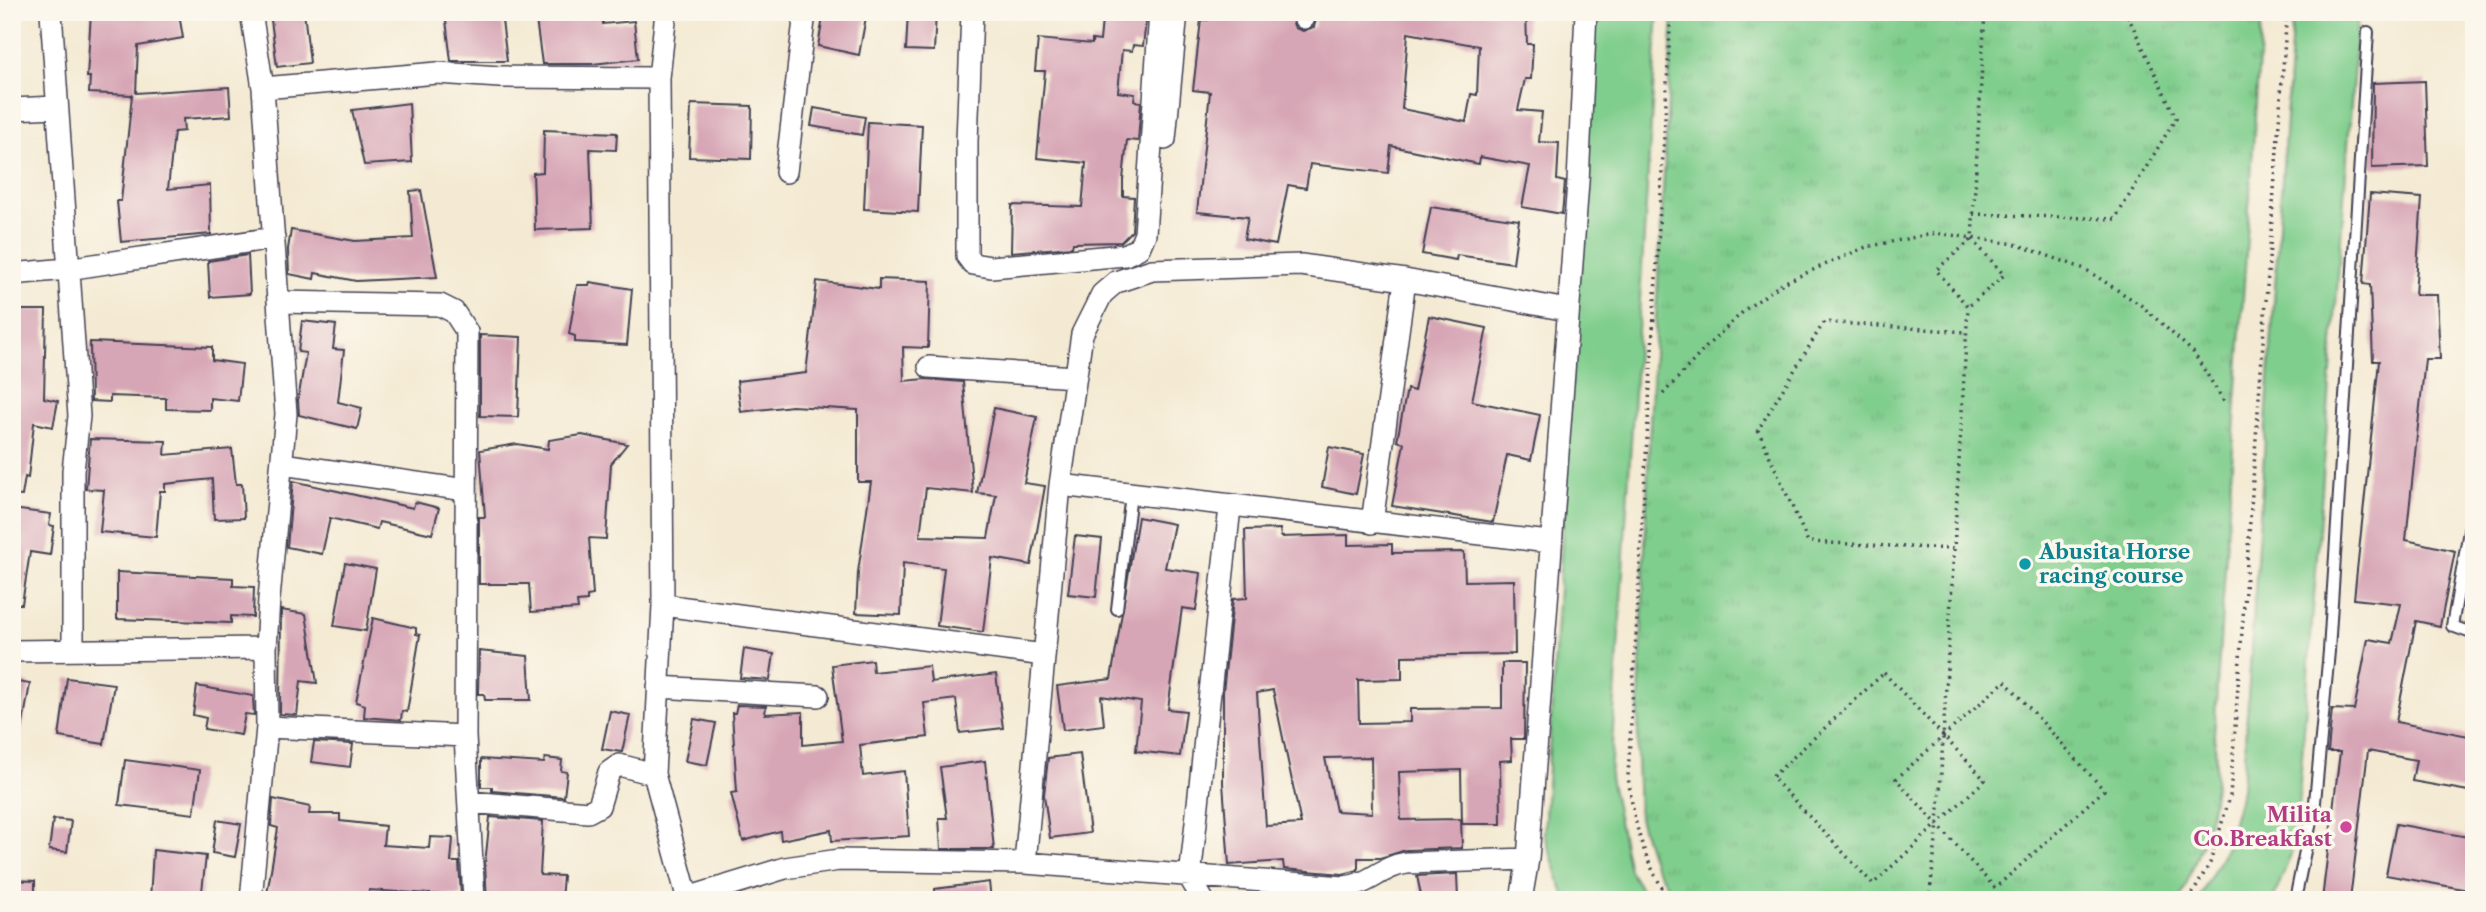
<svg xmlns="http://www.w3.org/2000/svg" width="2486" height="912" font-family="'Libre Caslon Text',serif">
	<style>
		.grass { fill: url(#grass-tufts); stroke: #517864; stroke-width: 2 }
		.pitch { fill: #80ce8d; stroke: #517864; stroke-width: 2 }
		.building { fill: #d7a6b6; fill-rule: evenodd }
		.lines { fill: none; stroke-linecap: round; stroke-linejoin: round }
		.service-casing { stroke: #424052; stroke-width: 14 }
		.minor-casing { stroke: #424052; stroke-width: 24 }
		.path { stroke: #424052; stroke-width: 3.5; stroke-dasharray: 2 5; stroke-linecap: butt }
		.service { stroke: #fff; stroke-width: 10 }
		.minor { stroke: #fff; stroke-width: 21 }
		.culture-dot { fill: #0f9aa8; stroke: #fbf7ec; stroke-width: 2.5 }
		.hotel-dot { fill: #d1479c; stroke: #fbf7ec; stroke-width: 2.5 }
		.labels { text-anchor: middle; stroke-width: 7; stroke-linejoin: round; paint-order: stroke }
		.culture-label { font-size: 21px; font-weight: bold; fill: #0d838f; stroke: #fbf7ec; text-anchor: start }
		.hotel-label { font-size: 21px; font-weight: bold; fill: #b23c85; stroke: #fbf7ec; text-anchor: end }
	</style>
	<defs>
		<pattern id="grass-tufts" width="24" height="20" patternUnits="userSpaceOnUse" patternTransform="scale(1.75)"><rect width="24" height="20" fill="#80ce8d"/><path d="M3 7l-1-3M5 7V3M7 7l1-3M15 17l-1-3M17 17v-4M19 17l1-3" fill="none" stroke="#6eb17b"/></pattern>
	</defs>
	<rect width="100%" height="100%" fill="#fbf7ec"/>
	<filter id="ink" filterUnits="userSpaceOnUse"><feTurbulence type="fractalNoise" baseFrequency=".0143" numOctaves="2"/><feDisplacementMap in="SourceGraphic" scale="14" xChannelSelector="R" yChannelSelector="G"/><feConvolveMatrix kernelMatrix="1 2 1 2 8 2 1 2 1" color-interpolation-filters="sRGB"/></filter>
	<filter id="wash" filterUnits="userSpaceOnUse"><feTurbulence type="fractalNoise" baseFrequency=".00686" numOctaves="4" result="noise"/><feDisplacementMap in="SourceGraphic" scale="28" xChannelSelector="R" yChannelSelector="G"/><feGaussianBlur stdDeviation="1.57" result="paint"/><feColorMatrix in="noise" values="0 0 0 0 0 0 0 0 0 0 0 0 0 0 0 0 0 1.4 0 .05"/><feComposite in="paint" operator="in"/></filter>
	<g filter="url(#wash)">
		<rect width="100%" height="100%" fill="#f4ead3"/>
		<path class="grass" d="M1673,12H2262L2214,734C2222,800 2204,840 2180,900H1676L1654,865L1639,818L1637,756L1649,442Z"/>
		<path class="pitch" d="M1594,12H1658L1610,777L1629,870L1648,900H1566L1544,834Z
			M2293,12H2358L2298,810L2291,854L2273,900H2198L2225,850L2242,789Z"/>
		<g id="blocks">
			<path class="building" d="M91,12H147V19L179,14L183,38L138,46L136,93L229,87L231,116L183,119L184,131L174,132L168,189L210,185L211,234L121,242L117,201H121L132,95L89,93L90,77H87Z
				M270,12H304L310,63L277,67Z
				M445,12H501L507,61H451Z
				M535,12H602L603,24L634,21L638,59L592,64H542Z
				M824,12L866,17L859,55L818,46Z
				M908,12H936L934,51L906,50Z
				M1107,12H1147L1143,46L1133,45L1132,51L1122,50L1118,92L1135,94L1134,101L1141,102L1138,141L1127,140L1123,180V196L1134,197L1132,231L1121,242L1073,243L1072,247L1011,252L1012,205L1082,207L1086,163L1037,158L1045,71H1035L1038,39L1092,44V40L1100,41L1102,20H1107Z
				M1209,12L1249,15V12L1291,18L1295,28L1303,31L1314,27L1318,12H1526L1527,44H1533L1531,79H1525L1518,110L1542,112L1539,142L1559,143L1557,180L1565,182L1562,214L1522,207L1530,166L1480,157L1479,164L1391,146L1388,173L1310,164L1306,188L1288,185L1276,245L1244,239L1248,217L1197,212L1210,92L1193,90L1201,20H1208ZM1408,33L1479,46L1477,95L1471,94L1466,122L1402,109Z
				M2425,81L2428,166L2372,168L2373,83Z
				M409,103L412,162L364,165L352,110Z
				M691,104L752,106L751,159L689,157Z
				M814,108L865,117L862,135L811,126Z
				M868,122L922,125L918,212L864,209Z
				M544,130L617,133L616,150L590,149L593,228L535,230L533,173L543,172Z
				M421,190L437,277L356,281L315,273L314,279L289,274L288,249L291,230L355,241L413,238L410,191Z
				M2370,194L2422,198L2415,295H2437L2440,359H2425L2406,540L2455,551L2440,626L2416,621L2396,722L2474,737V792L2412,781L2416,760L2368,751L2350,900H2322L2340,752H2328L2332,709L2354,710L2368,639L2392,643L2401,604L2354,599L2379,361H2373L2370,285L2363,284Z
				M1431,207L1519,220L1513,263L1457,255L1456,260L1422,254Z
				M248,255L250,294L210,297L208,261Z
				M879,279L930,281L928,348L903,347L904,381L926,379L963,382L973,493L926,488L920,536L988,538L996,495L977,493L994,408L1037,417L1024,483L1045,486L1031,565L992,558L983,632L937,626L944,568L903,563L901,615L856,613L858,572L871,482H858V410L792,406L741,412L737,381L806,373L817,281L879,289Z
				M590,282L632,289L627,345L575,342V336L569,334L577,285H589Z
				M12,310H46L44,398L58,401L53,427L34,423L28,478L25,477L22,496L12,495Z
				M1429,316L1487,328L1472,401L1540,415L1531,460L1507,455L1493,522L1392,506L1404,443L1397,441L1407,389L1414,391Z
				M302,321L336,325L333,349L344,350L338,402L362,408L357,429L299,415L298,400L306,353L298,352Z
				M480,335L521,337L518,417L480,416Z
				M90,342L212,347V360L242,364L238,401L210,398V410L166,409V398L110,396V402L91,401Z
				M582,435L627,444L611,464L606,539L589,538L593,595L587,596V601L577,602L578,609L531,612L529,584H479V517H485L480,450L517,444L548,449L549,440Z
				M90,439L166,441L165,455L232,449L236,484H242L244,518L214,519L212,479L165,484V491H160L156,537L100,532L104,490L86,489Z
				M1329,447L1364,454L1356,494L1322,487Z
				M293,481L413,508L415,502L439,508L432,534L379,522L377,529L330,518L322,554L287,547Z
				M12,509L51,514L49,525L54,526L50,555L30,552L22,604H12Z
				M1138,517L1174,524L1165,568L1201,573L1196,610L1182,608L1168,709L1186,711L1180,756L1136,751L1141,702L1101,696L1104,725L1063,730L1057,686L1111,679Z
				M1280,529L1281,537L1348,535V545L1392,544V553L1464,552L1465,581L1514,580L1515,654L1402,656V679L1358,680L1359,723L1410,722V709L1502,708V663H1525L1524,739H1511L1512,760L1500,761L1501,824H1462L1461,770L1399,772L1401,820L1461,819L1462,848L1406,850L1380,858H1358V870L1343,874L1284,869L1283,861L1229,865L1223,783V692L1233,599L1247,598L1245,530ZM1273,690L1301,824L1266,826L1257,693ZM1371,757L1372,813L1336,811L1325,758Z
				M1075,536L1102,539L1096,597L1068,594Z
				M345,563L376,569L366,631L334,626Z
				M117,572L233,578V586L254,587L253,617L231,616V623L117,619Z
				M281,610L306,614L317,683L301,681L297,715L280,714Z
				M373,618L416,628V634L420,635L407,712L402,711L401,720L364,717L365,705L356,702Z
				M744,649L774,654L770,680L740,678Z
				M479,651L528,656L531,700H485L484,694H478Z
				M872,660L873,672L929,666L931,682L996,674L1003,728L960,733L956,699L924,703L928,737L860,745L863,776L904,771L909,836L832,841L831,830L781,840L780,831L743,841L731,793L737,792L732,713H735L737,705L766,706L765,714L803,712V745L842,741L832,665Z
				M67,678L114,684L104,744L59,737Z
				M12,681L30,684L21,735L12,734Z
				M197,686L253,696L254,715L245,714L241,735L204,729L206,718L193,715Z
				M610,711L630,715L622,752L602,749Z
				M694,719L716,723L707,765L685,761Z
				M314,742L353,744L350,767L311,762Z
				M1080,754L1090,833L1050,838L1044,795L1048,758Z
				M545,758L562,760L561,771L567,772L564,797L492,791V787H481V759L544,763Z
				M125,760L200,770L194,814L119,805Z
				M985,761L994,849H941L939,818H947L940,767Z
				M273,799L310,807L309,814H340V821L385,826L383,845L429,848L430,837L453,838L451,862H459L461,896L369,890L368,900H266L278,828L271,826Z
				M490,817L543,821L540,875L563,876L561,900H487L485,864Z
				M53,819L71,821L67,852L49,850Z
				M217,820L241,824L235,857L212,853Z
				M2396,824L2474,838V891L2386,875Z
				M153,850L206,856L201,900H150Z
				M1457,874L1458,900H1422L1417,876Z
				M12,880L35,881V900H12Z
				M989,882L991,900H935V889Z"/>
		</g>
	</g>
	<g filter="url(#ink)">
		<use href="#blocks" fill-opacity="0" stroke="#424052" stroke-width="2"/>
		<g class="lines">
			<g class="service-casing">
				<path id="service" d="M2474,503L2452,626L2474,634
					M1117,609L1131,494
					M2295,900L2315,802L2329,651L2368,32"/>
			</g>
			<g class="minor-casing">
				<path id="minor" d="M51,12L79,416L73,471V649
					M251,12L263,88L286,414L269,599L266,648L267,727L251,900
					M666,12L659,78L663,605L654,774L688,900
					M972,12L967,141V256L973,264L991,267L1125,255L1139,248L1145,234L1160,12
					M1304,18L1305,12
					M263,88L437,73L500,77L659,78
					M12,109L56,107
					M1165,139L1177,12
					M786,172L805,12
					M12,274L67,269L274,238
					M278,302L440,305L454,312L467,332L465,736L474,900
					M929,367L1075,377
					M282,464L466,490
					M1060,485L1549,542
					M1372,523L1405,280
					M663,605L1044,655
					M12,651L266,648
					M658,687L818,696
					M267,727L465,736
					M469,802L588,812L599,806L609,772L619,765L654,774
					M1025,863L1060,485L1082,334L1102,294L1116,282L1152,270L1301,265L1405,280L1567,310
					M687,898L785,868L839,860L1025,863L1344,887C1370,885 1380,867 1407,863L1528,859
					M1203,900L1190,878L1230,507
					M1521,900L1528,859L1578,182L1586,12"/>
			</g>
			<path class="path" d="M1973,214L2115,219L2176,118L2126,12
				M1971,240L1936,270L1968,307L2004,275L1972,239L1985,12
				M1663,394L1710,343L1746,309L1783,283L1866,247L1936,233L2015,244L2085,269L2142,306L2193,352L2225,403
				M1953,549L1808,542L1758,430L1824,322L1966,332
				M1884,673L1985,780L1873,884L1772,777Z
				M2005,681L2104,790L1995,888L1896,779Z
				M1670,900C1642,858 1634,824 1628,776L1671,12
				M1929,900L1938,824L1968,307
				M2189,900L2210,863L2230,796L2287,12"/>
			<use href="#service" class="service"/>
			<use href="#minor" class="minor"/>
		</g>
	</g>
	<circle class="culture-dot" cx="2025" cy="564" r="7"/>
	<circle class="hotel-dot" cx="2346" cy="827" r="7"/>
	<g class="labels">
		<g class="culture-label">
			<text x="2039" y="559">Abusita Horse<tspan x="2039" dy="24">racing course</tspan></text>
		</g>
		<g class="hotel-label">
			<text x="2332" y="822">Milita<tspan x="2332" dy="24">Co.Breakfast</tspan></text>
		</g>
	</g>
	<rect width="2486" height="912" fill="none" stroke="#fbf7ec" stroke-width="42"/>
</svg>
